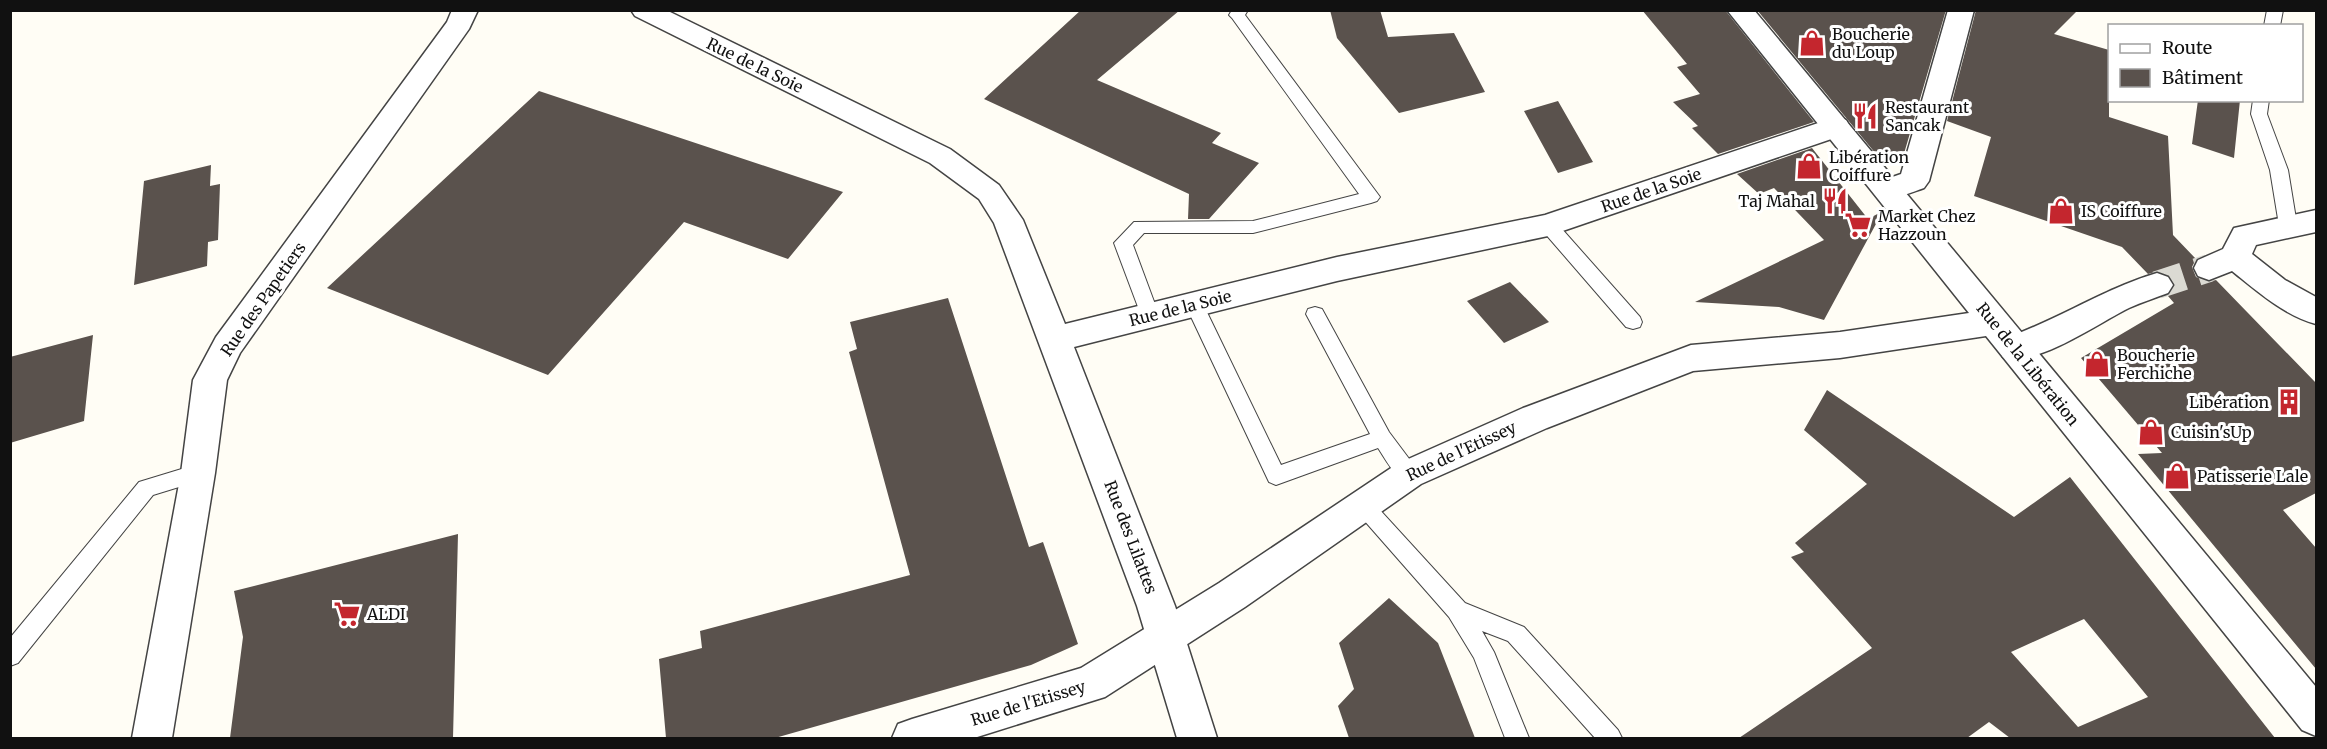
<svg xmlns="http://www.w3.org/2000/svg" width="2327" height="749" font-family="Merriweather,serif">
	<style>
		.building { fill: #5a524d; fill-rule: evenodd }
		.lines { fill: none; stroke-linecap: round; stroke-linejoin: round }
		.minor-tunnel { stroke: #dbdad3; stroke-width: 28; stroke-dasharray: 28 14; stroke-linecap: butt }
		.service-casing { stroke: #444; stroke-width: 2 }
		.minor-casing { stroke: #444; stroke-width: 3 }
		.tertiary-casing { stroke: #444; stroke-width: 3 }
		.service { fill: #fff; fill-rule: evenodd }
		.minor { fill: #fff; fill-rule: evenodd }
		.tertiary { fill: #fff; fill-rule: evenodd }
		.labels { text-anchor: middle; stroke-width: 6; stroke-linejoin: round; paint-order: stroke }
		.poi-label { font-size: 16px; fill: #111; stroke: #fff; text-anchor: start }
		.street-label { font-size: 16px; fill: #111; stroke: #fff }
	</style>
	<rect width="100%" height="100%" fill="#fffdf5"/>
	<path class="building" d="M1081,10H1180L1097,80L1221,133L1212,143L1259,163L1209,219H1188L1189,194L984,99Z
		M1330,10H1380L1388,37L1454,33L1485,92L1399,113L1337,38Z
		M1642,10H1725L1814,122L1718,154L1692,128L1698,126L1673,102L1700,94L1677,67L1687,64Z
		M1757,10H1946L1903,157L1876,154Z
		M1976,10H2078L2054,34L2109,50V117L2168,136L2173,235L2196,259L2192,267L2196,277L2208,282L2216,280L2316,383V493L2283,510L2316,548V669L2138,454L2162,453L2081,358L2174,303L2168,296L2175,286L2170,276L2158,271L2148,274L2122,247L1974,196L1991,137L1947,121Z
		M539,91L843,192L788,259L684,222L548,375L327,288Z
		M2198,100H2240L2234,158L2192,144Z
		M1558,101L1593,162L1558,173L1524,111Z
		M1812,148L1868,219L1883,211L1824,320L1779,307L1695,302L1824,240L1774,188L1759,194L1737,174Z
		M211,165L210,186L220,184L218,240L208,242L207,266L134,285L144,181Z
		M1510,282L1549,322L1504,343L1467,301Z
		M948,298L1029,547L1043,542L1078,644L1031,665L775,738H666L659,659L702,648L700,631L910,575L849,352L857,349L850,322Z
		M93,335L84,421L10,443V357Z
		M1827,390L2014,517L2070,477L2275,738H2010L1989,722L1967,738H1739L1872,648L1791,557L1804,552L1795,543L1867,484L1804,430ZM2084,619L2148,697L2078,727L2011,652Z
		M458,534L453,738H230L243,637L234,591Z
		M1389,598L1438,643L1475,738H1349L1338,706L1354,689L1339,643Z"/>
	<g class="lines">
		<path class="minor-tunnel" d="M2157,285L2209,268"/>
		<g class="service-casing">
			<path id="service" d="M1232,10H1248L1245,15L1380,197L1377,201L1371,203L1253,233H1144L1133,245L1159,315L1157,320L1150,322L1143,320L1141,315L1114,243L1134,222L1253,221L1359,194L1232,18L1229,15Z
				M2267,10H2283L2280,26H2264Z
				M2253,100H2269L2267,114L2288,170L2297,225L2294,230H2282L2279,225L2270,170L2251,114Z
				M1548,219L1554,220L1640,317L1642,322L1640,327L1633,329L1626,327L1542,230L1539,225L1542,220Z
				M1194,297L1201,299L1203,304L1281,465L1370,434L1306,314L1308,309L1315,307L1322,309L1389,432L1416,468L1419,474L1416,480C1398,486 1387,461 1378,448L1276,485L1269,482L1185,304L1187,299Z
				M198,464L205,467L208,473L205,479L153,495L18,663L10,666V638L139,482Z
				M1362,495L1369,498L1465,603L1524,627L1618,730L1622,738H1595L1508,641L1482,631L1494,652L1529,738H1505L1474,658L1449,617L1355,510L1352,504L1355,498Z"/>
		</g>
		<g class="minor-casing">
			<path id="minor" d="M452,10H478L469,29L240,353L227,380L215,473L172,738H132L181,473L193,380L216,337L447,22Z
				M631,10H666L950,149L999,185L1023,220L1065,324L1337,257L1545,215L1836,117L1846,120L1850,127L1846,134L1548,236L1337,281L1074,347L1175,606L1217,738H1177L1137,606L994,223L979,199L930,163L635,16Z
				M1948,10H1974L1929,181L1924,188C1909,193 1894,201 1878,196L1873,189L1878,182L1901,174Z
				M2316,210V232L2256,245L2252,254L2285,280L2316,297V324C2285,316 2257,291 2232,271L2209,280L2198,276L2194,268L2198,260L2223,249L2234,228Z
				M2157,273L2168,277L2173,285L2168,293C2155,298 2142,302 2129,308C2098,323 2036,368 2003,357L1998,348L2003,339C2056,321 2103,289 2157,273Z"/>
		</g>
		<g class="tertiary-casing">
			<path id="tertiary" d="M1727,10H1754L2316,687V736L2302,730L1986,336L1840,358L1693,371L1547,428L1421,484L1245,607L1105,697L974,738H892L898,724L912,719L1081,668L1219,583L1397,464L1523,408L1691,345L1840,332L1969,313Z"/>
		</g>
		<use href="#service" class="service"/>
		<use href="#minor" class="minor"/>
		<use href="#tertiary" class="tertiary"/>
	</g>
	<defs>
		<g id="shop-bare" transform="scale(2.07)"><path d="M-5-2.5h2.3a2.7 3.5 0 0 1 5.4 0H5L5.5 6h-11ZM-1.5-2.5h3a1.5 2.3 0 0 0-3 0Z" fill="#c4262e" stroke="#fff" stroke-width="2.5" paint-order="stroke"/></g>
		<g id="restaurant-bare" transform="scale(2.07)"><path d="M-5-6h1v4h1v-4h1v4h1v-4h1v5L-1.5 .5V6h-2V.5L-5-1ZM5-6V6H3V1.5H1.5Q1.5-4 5-6Z" fill="#c4262e" stroke="#fff" stroke-width="2.5" paint-order="stroke"/></g>
		<g id="supermarket-bare" transform="scale(2.07)"><path d="M-6-5.5h2.5l.6 2H6L4.5 2H-2.5L-4.4-4H-6ZM-1.5 3.2a1.3 1.3 0 1 0 .1 0ZM3 3.2a1.3 1.3 0 1 0 .1 0Z" fill="#c4262e" stroke="#fff" stroke-width="2.5" paint-order="stroke"/></g>
		<g id="building-bare" transform="scale(2.07)"><path d="M-4-6H4V6H1V3H-1V6H-4ZM-2.5-4.3h1.7v1.8h-1.7ZM.8-4.3h1.7v1.8H.8ZM-2.5-1h1.7V.8h-1.7ZM.8-1h1.7V.8H.8Z" fill="#c4262e" stroke="#fff" stroke-width="2.5" paint-order="stroke"/></g>
	</defs>
	<g fill-rule="evenodd">
		<use href="#shop-bare" x="1812" y="43"/>
		<use href="#restaurant-bare" x="1865" y="116"/>
		<use href="#shop-bare" x="1809" y="166"/>
		<use href="#restaurant-bare" x="1835" y="201"/>
		<use href="#shop-bare" x="2061" y="211"/>
		<use href="#supermarket-bare" x="1858" y="225"/>
		<use href="#shop-bare" x="2097" y="364"/>
		<use href="#building-bare" x="2289" y="402"/>
		<use href="#shop-bare" x="2151" y="432"/>
		<use href="#shop-bare" x="2177" y="476"/>
		<use href="#supermarket-bare" x="347" y="614"/>
	</g>
	<g class="labels">
		<g class="poi-label">
			<text x="1832" y="40">Boucherie<tspan x="1832" dy="18">du Loup</tspan></text>
			<text x="1885" y="113">Restaurant<tspan x="1885" dy="18">Sancak</tspan></text>
			<text x="1829" y="163">Libération<tspan x="1829" dy="18">Coiffure</tspan></text>
			<text x="1815" y="207" text-anchor="end">Taj Mahal</text>
			<text x="2081" y="217">IS Coiffure</text>
			<text x="1878" y="222">Market Chez<tspan x="1878" dy="18">Hazzoun</tspan></text>
			<text x="2117" y="361">Boucherie<tspan x="2117" dy="18">Ferchiche</tspan></text>
			<text x="2269" y="408" text-anchor="end">Libération</text>
			<text x="2171" y="438">Cuisin'sUp</text>
			<text x="2197" y="482">Patisserie Lale</text>
			<text x="367" y="620">ALDI</text>
		</g>
		<g class="street-label">
			<text transform="translate(755 65) rotate(26)" y="6">Rue de la Soie</text>
			<text transform="translate(1651 190) rotate(-19)" y="6">Rue de la Soie</text>
			<text transform="translate(263 299) rotate(-55)" y="6">Rue des Papetiers</text>
			<text transform="translate(1180 308) rotate(-14)" y="6">Rue de la Soie</text>
			<text transform="translate(2028 364) rotate(51)" y="6">Rue de la Libération</text>
			<text transform="translate(1461 451) rotate(-25)" y="6">Rue de l'Etissey</text>
			<text transform="translate(1131 537) rotate(69)" y="6">Rue des Lilattes</text>
			<text transform="translate(1028 703) rotate(-17)" y="6">Rue de l'Etissey</text>
		</g>
	</g>
	<rect width="2327" height="749" fill="none" stroke="#111111" stroke-width="24"/>
	<rect x="2108" y="24" width="195" height="78" fill="#ffffff" stroke="#a0a0a0" stroke-width="1.5"/>
	<rect x="2120" y="44" width="30" height="9" fill="#ffffff" stroke="#a0a0a0" stroke-width="1.5"/>
	<text x="2162" y="54" font-size="18" fill="#111111">Route</text>
	<rect x="2120" y="69" width="30" height="18" fill="#5a524d" stroke="#a0a0a0" stroke-width="1.5"/>
	<text x="2162" y="84" font-size="18" fill="#111111">Bâtiment</text>
</svg>
